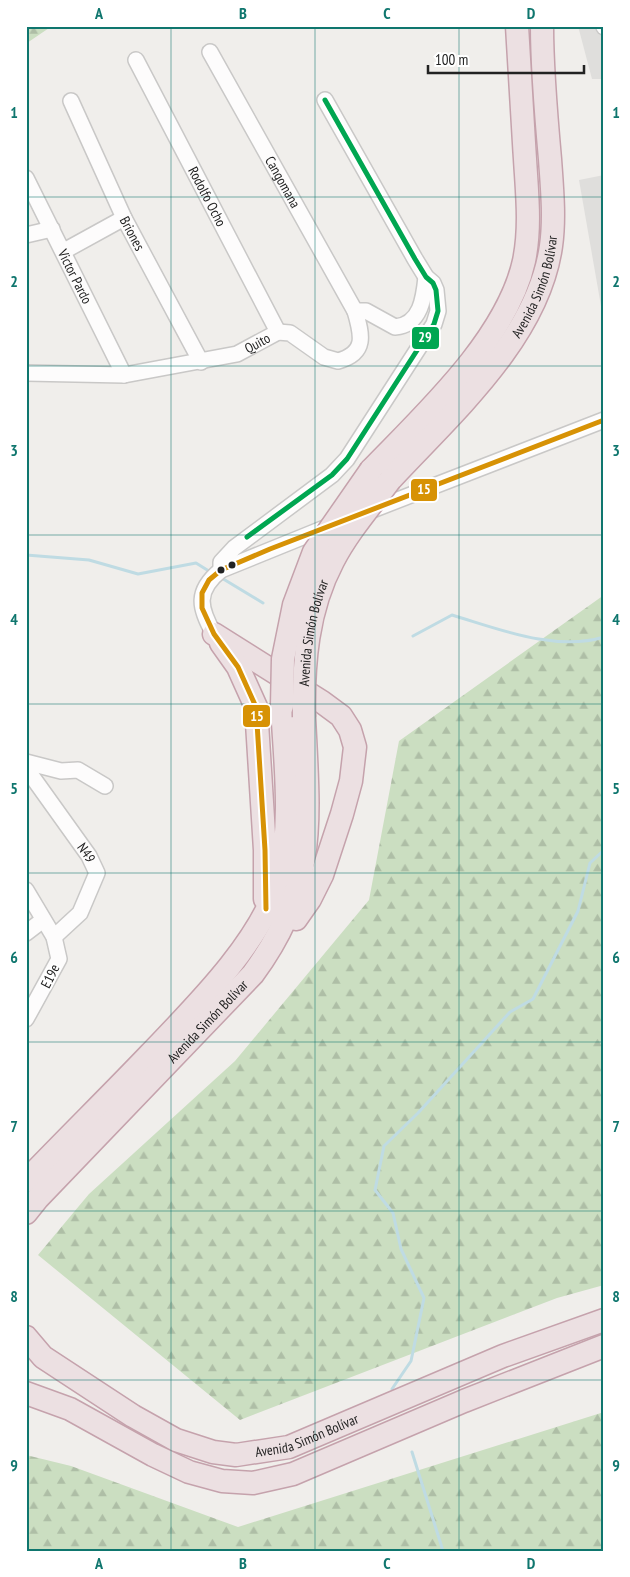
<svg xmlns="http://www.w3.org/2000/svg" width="630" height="1577" font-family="'PT Sans Narrow',sans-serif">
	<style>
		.residential { fill: #dfdedc }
		.forest { fill: url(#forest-firs) }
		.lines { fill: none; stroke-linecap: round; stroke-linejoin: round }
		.stream { stroke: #bfdbe3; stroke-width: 3 }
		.minor-casing { stroke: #c9c8c7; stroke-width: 18 }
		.highway-casing { stroke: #c5a2ac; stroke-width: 25 }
		.minor { stroke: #fdfcfc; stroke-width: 15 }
		.highway { stroke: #ece0e2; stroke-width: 22 }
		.highway-bridge-casing { stroke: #c5a2ac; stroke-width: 25; stroke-linecap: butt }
		.highway-bridge { stroke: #ece0e2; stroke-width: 22 }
		.bus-1-casing { stroke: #fff; stroke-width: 9 }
		.bus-2-casing { stroke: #fff; stroke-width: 9 }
		.bus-1 { stroke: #d79205; stroke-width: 5 }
		.bus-2 { stroke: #00a651; stroke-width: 5 }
		.grid { fill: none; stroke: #0f766e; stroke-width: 1; stroke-opacity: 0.55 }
		.bus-dot { fill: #222; stroke: #fff; stroke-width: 2 }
		.labels { text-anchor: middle; stroke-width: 4; stroke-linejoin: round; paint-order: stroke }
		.street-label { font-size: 14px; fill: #222; stroke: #fff }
		.line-badge { stroke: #fff; stroke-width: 2 }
		.badge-label { font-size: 14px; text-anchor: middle; font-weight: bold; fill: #fff }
		.neatline { fill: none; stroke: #0f766e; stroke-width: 2 }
		.grid-label { font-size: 16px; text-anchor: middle; font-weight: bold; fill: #0f766e }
	</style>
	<defs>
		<pattern id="forest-firs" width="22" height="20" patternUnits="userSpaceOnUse" patternTransform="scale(1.25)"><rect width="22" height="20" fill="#cbdec1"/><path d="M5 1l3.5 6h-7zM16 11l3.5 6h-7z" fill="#aebea6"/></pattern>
	</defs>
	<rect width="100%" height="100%" fill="#f0eeeb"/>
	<path class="residential" d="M578,26H604V79H592Z
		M604,175V307L601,306L579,180Z"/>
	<path class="forest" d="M26,26H52L27,43Z
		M604,595V1285L557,1298L240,1420L38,1255L89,1194L235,1061L369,900L399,741Z
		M604,1412V1551H26V1455L71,1466L238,1527Z"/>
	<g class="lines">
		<path class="stream" d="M26,555L89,560L138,574L196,563L212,573
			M220,577L263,603
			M413,636L452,615C499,629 555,652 604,637
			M392,1389L411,1361L424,1298L401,1249L393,1213L375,1190L384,1146L418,1113L510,1012L533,999L578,911L590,863L604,850
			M412,1452L443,1551"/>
		<g class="minor-casing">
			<g id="minor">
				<path d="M604,26V27"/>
				<path id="s1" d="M210,52L355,311"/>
				<path id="s2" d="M136,60L278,332"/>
				<path id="s3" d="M71,101L124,218L201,362"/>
				<path id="s4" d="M26,178L124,375"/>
				<path d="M26,235L52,229"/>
				<path d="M64,251L124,218"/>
				<path id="s5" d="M26,373L124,375L237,354L278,332L290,333L324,357L338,361C367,353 362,335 355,311H366L395,327C421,325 424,297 426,277"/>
				<path d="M367,512L604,420"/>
				<path d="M221,570V562L234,548L332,475L347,459L434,324L438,311L436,290L433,283L426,277L415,259L325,100"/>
				<path d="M214,634C199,608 195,591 221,570L332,525"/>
				<path d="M26,762L61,771L78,770L105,786"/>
				<path id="s6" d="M26,768L89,856L97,873L80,913L54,937"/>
				<path d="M26,890L54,937L59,959L26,1019"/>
				<path d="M26,933L43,920"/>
			</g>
		</g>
		<g class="highway-casing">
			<g id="highway">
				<path d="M371,470C424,415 507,339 524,261C531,227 527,193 525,159C522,115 520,71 517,26"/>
				<path id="s7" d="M390,480C450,415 538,339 551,246C555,218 552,188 550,159C546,115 542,71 542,26"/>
				<path d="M214,634L322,702L341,716L350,730L355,747L351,781L342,814L322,875L310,899L296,919"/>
				<path d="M221,643L238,667L256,707L265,850V899"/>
				<path d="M26,1181C67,1138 109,1097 150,1054C193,1009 263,940 279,879C293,823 285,762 282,706"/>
				<path id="s8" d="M26,1213L38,1198L253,974C318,886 309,820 304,717"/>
				<path id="s9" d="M26,1337L43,1357L133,1416L176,1440L213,1452L236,1455L289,1447L503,1356L604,1320"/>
				<path d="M26,1393L70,1409L153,1455L189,1472L222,1481L253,1483L293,1474L464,1401L604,1346"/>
			</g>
		</g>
		<use href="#minor" class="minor"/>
		<use href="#highway" class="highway"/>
		<g class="highway-bridge-casing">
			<g id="highway-bridge">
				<path d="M282,706L283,659L294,605L314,552L371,470"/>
				<path id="s10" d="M304,717C303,664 307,610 333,561C348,532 370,507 390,480"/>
			</g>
		</g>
		<use href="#highway-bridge" class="highway-bridge"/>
		<g class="bus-1-casing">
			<path id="bus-1" d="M266,909L265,850L256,707L238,667L214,634L202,608V593L209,580L221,570L270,549L604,420"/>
		</g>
		<g class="bus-2-casing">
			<path id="bus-2" d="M247,537L332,475L347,459L434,324L438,311L436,290L433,283L426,277L415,259L325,100"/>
		</g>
		<use href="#bus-1" class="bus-1"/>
		<use href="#bus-2" class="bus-2"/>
	</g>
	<path class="grid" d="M171,26V1551M315,26V1551M459,26V1551M26,197H604M26,366H604M26,535H604M26,704H604M26,873H604M26,1042H604M26,1211H604M26,1380H604"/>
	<g class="bus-dot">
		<circle cx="232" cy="565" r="4.5"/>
		<circle cx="221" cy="570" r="4.5"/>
	</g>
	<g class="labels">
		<g class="street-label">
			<text dy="5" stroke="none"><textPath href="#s1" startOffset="149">Cangomana</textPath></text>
			<text dy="5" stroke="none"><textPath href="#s2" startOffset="154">Rodolfo Ocho</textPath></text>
			<text dy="5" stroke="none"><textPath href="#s3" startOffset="146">Briones</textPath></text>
			<text dy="5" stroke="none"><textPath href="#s4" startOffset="110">Victor Pardo</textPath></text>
			<text dy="5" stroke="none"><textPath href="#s7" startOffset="245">Avenida Simón Bolívar</textPath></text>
			<text dy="5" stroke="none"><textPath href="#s5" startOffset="236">Quito</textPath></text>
			<text dy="5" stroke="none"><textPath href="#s10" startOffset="85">Avenida Simón Bolívar</textPath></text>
			<text dy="5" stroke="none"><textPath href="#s6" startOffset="104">N49</textPath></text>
			<text transform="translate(50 976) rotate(-63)" y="5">E19e</text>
			<text dy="5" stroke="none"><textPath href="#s8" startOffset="264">Avenida Simón Bolívar</textPath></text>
			<text dy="5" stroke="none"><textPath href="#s9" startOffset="319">Avenida Simón Bolívar</textPath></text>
		</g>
	</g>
	<g class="line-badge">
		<rect x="411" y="326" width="29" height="24" rx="5" fill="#00a651"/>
		<rect x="410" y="478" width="28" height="24" rx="5" fill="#d79205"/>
		<rect x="242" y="704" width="29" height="24" rx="5" fill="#d79205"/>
	</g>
	<g class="badge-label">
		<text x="425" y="342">29</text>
		<text x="424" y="494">15</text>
		<text x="257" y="721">15</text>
	</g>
	<rect width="630" height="1577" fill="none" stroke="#ffffff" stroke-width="55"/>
	<path d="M428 65v8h156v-8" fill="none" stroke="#222222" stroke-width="2.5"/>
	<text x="435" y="65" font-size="15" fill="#222222" stroke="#ffffff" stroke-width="4" paint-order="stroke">100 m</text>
	<rect x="28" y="28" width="574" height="1522" class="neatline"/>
	<g class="grid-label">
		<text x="99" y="19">A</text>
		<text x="243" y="19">B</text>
		<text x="387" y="19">C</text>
		<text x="531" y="19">D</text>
		<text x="14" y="118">1</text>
		<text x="616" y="118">1</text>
		<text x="14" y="287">2</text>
		<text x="616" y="287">2</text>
		<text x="14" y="456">3</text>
		<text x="616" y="456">3</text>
		<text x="14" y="625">4</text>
		<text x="616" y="625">4</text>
		<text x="14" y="794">5</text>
		<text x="616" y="794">5</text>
		<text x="14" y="963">6</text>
		<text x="616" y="963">6</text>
		<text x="14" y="1132">7</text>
		<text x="616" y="1132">7</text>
		<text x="14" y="1302">8</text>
		<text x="616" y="1302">8</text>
		<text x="14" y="1471">9</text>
		<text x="616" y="1471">9</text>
		<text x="99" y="1569">A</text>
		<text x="243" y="1569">B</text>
		<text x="387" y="1569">C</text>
		<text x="531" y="1569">D</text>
	</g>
</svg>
